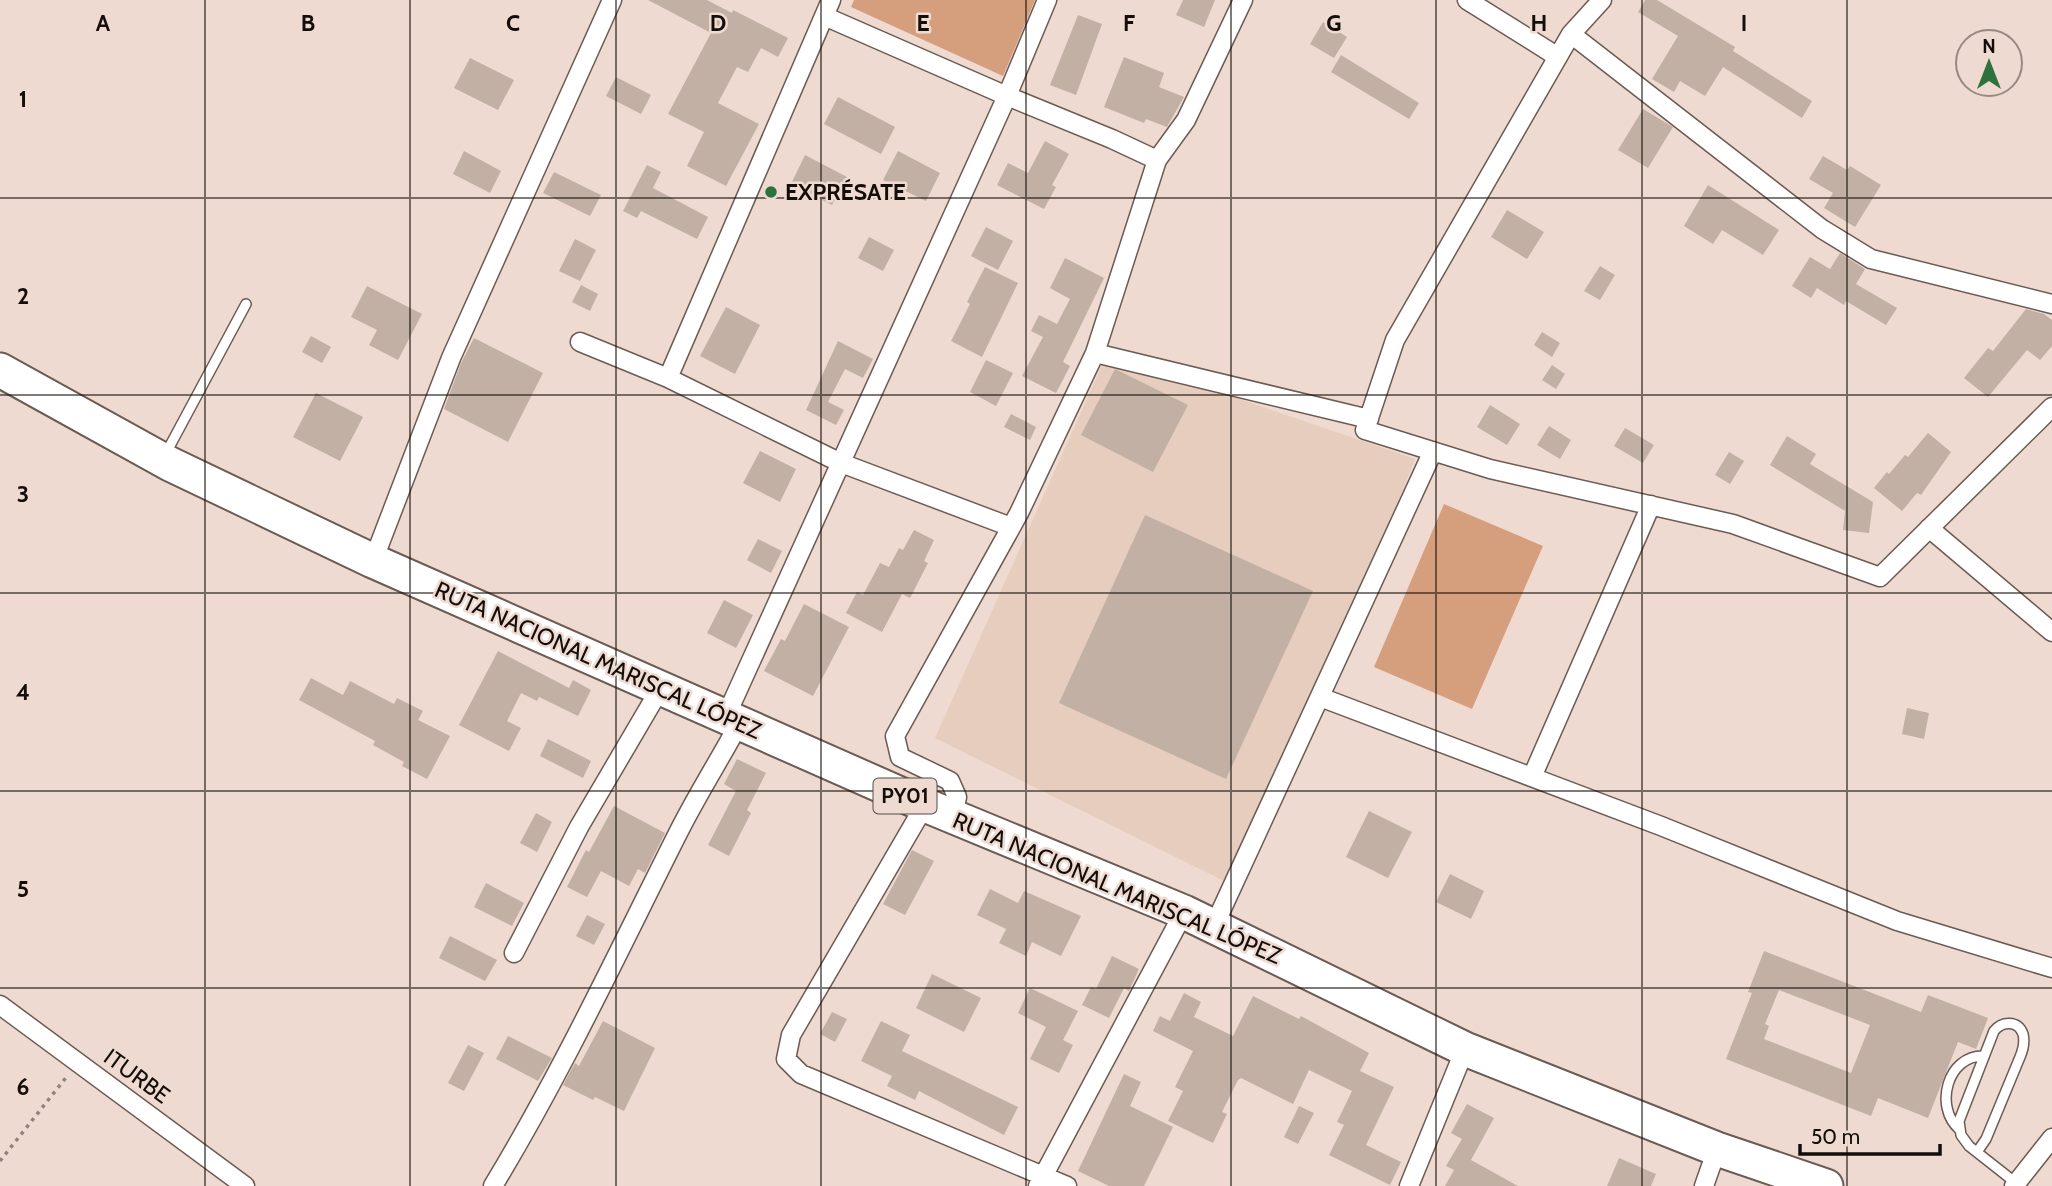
<svg xmlns="http://www.w3.org/2000/svg" width="2052" height="1186" font-family="Cabin,sans-serif">
	<style>
		.built { fill: #e7cdbe }
		.green { fill: #d59e7d }
		.building { fill: #c2b0a5; fill-rule: evenodd }
		.lines { fill: none; stroke-linecap: round; stroke-linejoin: round }
		.lane-casing { stroke: #6c5b52; stroke-width: 12 }
		.street-casing { stroke: #6c5b52; stroke-width: 21 }
		.highway-casing { stroke: #6c5b52; stroke-width: 37 }
		.path { stroke: #91837c; stroke-width: 3.5; stroke-dasharray: 3.5 5; stroke-linecap: butt }
		.lane { stroke: #fff; stroke-width: 9 }
		.street { stroke: #fff; stroke-width: 18 }
		.highway { stroke: #fff; stroke-width: 33 }
		.grid { fill: none; stroke: #140e0a; stroke-width: 2; stroke-opacity: 0.55 }
		.poi-dot { fill: #2d713d; stroke: #eedad0; stroke-width: 2.5 }
		.labels { text-anchor: middle; stroke-width: 5; stroke-linejoin: round; paint-order: stroke }
		.shield { fill: #eedad0; stroke: #554b45; stroke-width: 2 }
		.shield-label { font-size: 21px; font-weight: bold; fill: #140e0a }
		.poi-label { font-size: 23px; font-weight: bold; fill: #140e0a; stroke: #eedad0; text-anchor: start }
		.street-label { font-size: 23px; fill: #140e0a; stroke: #eedad0 }
		.grid-label { font-size: 23px; text-anchor: middle; font-weight: bold; fill: #140e0a; stroke: #eedad0; stroke-width: 5; stroke-linejoin: round; paint-order: stroke }
	</style>
	<rect width="100%" height="100%" fill="#eedad0"/>
	<path class="built" d="M1107,354L1415,459L1320,697L1226,882L935,738Z"/>
	<path class="green" d="M854,0H1035L1003,76L851,7Z
		M1444,504L1543,546L1472,709L1374,667Z"/>
	<path class="building" d="M648,0H707L732,13L733,10L788,38L778,57L761,48L748,72L737,67L718,103L759,124L726,186L687,166L704,132L668,114L711,33Z
		M1183,0H1215L1204,27L1176,15Z
		M1645,0H1657L1735,47L1733,51L1812,101L1802,118L1723,67L1705,96L1680,81L1674,92L1652,79L1678,36L1638,12Z
		M1078,15L1102,24L1076,95L1050,85Z
		M1323,22L1347,37L1334,58L1310,44Z
		M1341,55L1419,103L1409,119L1331,72Z
		M1124,57L1164,73L1159,87L1184,97L1167,127L1146,119L1144,123L1104,107Z
		M470,58L514,80L498,110L454,88Z
		M616,77L651,95L641,114L606,96Z
		M838,97L895,127L881,154L824,124Z
		M1643,109L1673,127L1648,168L1618,150Z
		M1045,141L1069,154L1052,185L1056,187L1044,209L997,185L1008,163L1028,173Z
		M464,151L501,171L490,193L453,174Z
		M898,151L940,173L926,201L883,180Z
		M805,155L847,177L832,205L791,184Z
		M1823,156L1847,170L1850,166L1881,185L1855,227L1824,208L1833,193L1809,179Z
		M647,165L661,172L653,188L708,217L697,239L641,211L637,218L623,211Z
		M554,172L601,195L590,216L543,193Z
		M1708,185L1779,230L1763,255L1722,230L1713,244L1684,226Z
		M1507,210L1544,232L1527,259L1491,237Z
		M986,227L1013,241L998,270L971,256Z
		M869,237L894,250L883,271L858,258Z
		M575,239L596,250L580,281L559,271Z
		M1840,253L1865,269L1856,284L1897,308L1886,325L1846,301L1844,305L1817,288L1811,298L1792,286L1810,257L1830,269Z
		M1065,258L1104,278L1063,362L1070,366L1056,393L1022,376L1043,337L1031,331L1039,315L1057,324L1070,299L1050,288Z
		M1600,266L1615,275L1600,300L1584,291Z
		M985,267L1018,283L982,357L951,341L970,304L967,302Z
		M581,285L598,294L590,311L572,302Z
		M367,286L422,314L398,360L369,345L377,330L351,317Z
		M726,307L760,325L735,374L700,356Z
		M2026,309L2044,314L2052,320V346L2040,360L2027,350L1988,397L1964,378L1988,348L1993,351Z
		M1542,332L1560,343L1552,357L1534,345Z
		M311,336L331,347L322,363L302,352Z
		M474,338L543,373L508,442L444,409L461,363Z
		M838,341L873,359L863,378L845,369L828,402L844,410L836,425L806,410Z
		M986,360L1013,373L996,406L970,392Z
		M1552,365L1565,374L1556,389L1542,380Z
		M1115,369L1188,405L1153,472L1081,435Z
		M316,393L363,417L340,461L293,437Z
		M1490,405L1520,424L1507,445L1477,427Z
		M1011,414L1036,427L1030,440L1004,427Z
		M1549,426L1571,440L1560,459L1537,445Z
		M1625,428L1654,445L1643,463L1614,446Z
		M1928,433L1951,452L1921,495L1917,493L1902,511L1874,488L1887,472L1889,474L1905,455L1908,457Z
		M1787,436L1816,454L1810,464L1873,502L1869,533L1843,530L1845,511L1770,465Z
		M760,451L796,469L780,502L743,483Z
		M1729,452L1744,461L1730,484L1715,475Z
		M1145,515L1313,591L1226,779L1059,703Z
		M914,530L934,540L924,561L928,563L910,598L902,594L882,632L846,613L857,592L863,595L880,563L889,567L899,548L903,550Z
		M758,539L782,551L771,573L747,560Z
		M724,600L753,615L736,648L707,633Z
		M804,604L849,627L813,696L764,671L781,639L785,641Z
		M498,651L569,688L573,680L591,690L578,716L539,697L537,701L521,693L507,721L521,728L509,751L459,725Z
		M311,678L343,695L350,681L394,704L397,698L423,711L418,720L450,736L427,779L402,766L404,762L373,745L375,741L299,700Z
		M1907,708L1929,713L1924,739L1902,734Z
		M548,739L591,761L583,778L540,756Z
		M737,759L766,773L747,810L751,813L729,856L708,845L736,791L724,784Z
		M614,806L665,833L645,873L638,869L629,886L601,871L587,897L567,887L586,850L589,852Z
		M1369,811L1412,832L1388,878L1346,857Z
		M536,813L552,822L537,852L520,843Z
		M912,850L934,861L905,915L883,904Z
		M1450,874L1484,891L1471,919L1436,902Z
		M486,883L524,903L512,926L474,907Z
		M990,889L1018,903L1024,891L1081,916L1061,956L1032,942L1026,956L999,943L1006,929L977,915Z
		M587,915L605,924L594,945L576,936Z
		M450,936L497,960L485,981L439,958Z
		M1764,951L1921,1012L1928,995L1988,1018L1976,1049L1958,1042L1928,1118L1878,1098L1871,1116L1726,1059L1752,993L1748,992ZM1779,990L1870,1025L1851,1073L1764,1039L1769,1026L1765,1024Z
		M1112,956L1139,969L1129,991L1124,988L1109,1018L1082,1005L1091,987L1096,989Z
		M932,974L981,998L964,1032L916,1008Z
		M1030,988L1078,1011L1063,1040L1073,1045L1059,1073L1030,1059L1046,1027L1018,1013Z
		M1184,993L1201,1002L1194,1017L1233,1036L1253,996L1299,1019L1301,1016L1369,1053L1360,1071L1394,1087L1366,1145L1401,1162L1390,1185L1329,1155L1344,1125L1337,1122L1352,1091L1309,1070L1293,1104L1241,1078L1238,1080L1222,1112L1227,1114L1213,1143L1168,1121L1183,1091L1175,1087L1193,1051L1153,1031L1160,1016L1170,1021Z
		M832,1012L847,1019L835,1042L820,1034Z
		M603,1021L655,1048L624,1111L595,1097L593,1100L563,1085L575,1063L579,1066Z
		M881,1021L910,1035L902,1051L1018,1107L1004,1135L919,1091L915,1100L887,1086L892,1076L861,1061Z
		M508,1036L552,1058L538,1081L496,1059Z
		M468,1045L484,1053L464,1091L448,1083Z
		M1124,1074L1141,1082L1130,1106L1173,1127L1144,1186H1109L1078,1171Z
		M1467,1104L1494,1118L1471,1160L1518,1186H1445L1454,1170L1446,1166L1462,1139L1451,1133Z
		M1299,1106L1314,1113L1298,1144L1284,1137Z
		M1619,1158L1656,1174L1651,1186H1607Z"/>
	<g class="lines">
		<g class="lane-casing">
			<path id="lane" d="M165,455L246,304
				M1959,1129C1934,1107 1947,1055 1984,1056
				M1977,1152L1986,1139L2020,1057C2023,1050 2025,1042 2023,1034C2018,1020 2002,1021 1994,1031L1959,1121L1961,1135L1969,1146L2016,1183"/>
		</g>
		<g class="street-casing">
			<path id="street" d="M1467,0L1558,57
				M1602,0L1571,34L1395,340L1365,430L1490,469L1733,524L1880,577L2052,407
				M824,16L1007,96L1112,139L1157,160
				M1571,34L1822,229L1871,259L2052,304
				M580,342L668,378L841,463L1011,527
				M1095,353L1369,419
				M668,378L831,0
				M1929,528L2052,632
				M373,561L451,358L612,0
				M1320,697L1661,826L1897,921L2052,968
				M726,716L1007,96L1047,0
				M1532,777L1651,505
				M925,805L791,1035L786,1059L801,1074L1067,1186
				M953,816L957,797L950,781L900,757L895,736L1019,513L1095,353L1157,160L1186,120L1243,0
				M1214,926L1433,451
				M514,953L579,827L660,689
				M0,1005L245,1186
				M493,1186C562,1072 618,952 678,833C697,795 720,759 740,722
				M1038,1186L1184,912
				M1409,1186L1465,1049
				M1704,1186L1717,1149
				M2014,1186L2052,1138"/>
		</g>
		<g class="highway-casing">
			<path id="highway" d="M0,370L170,464L373,561L925,805L1184,912L1465,1049L1717,1149L1826,1186"/>
		</g>
		<path class="path" d="M0,1161L68,1075"/>
		<use href="#lane" class="lane"/>
		<use href="#street" class="street"/>
		<use href="#highway" class="highway"/>
	</g>
	<path class="grid" d="M205,0V1186M410,0V1186M616,0V1186M821,0V1186M1026,0V1186M1231,0V1186M1436,0V1186M1642,0V1186M1847,0V1186M0,198H2052M0,395H2052M0,593H2052M0,791H2052M0,988H2052"/>
	<circle class="poi-dot" cx="771" cy="192" r="7"/>
	<g class="labels">
		<rect class="shield" x="873.5" y="778.5" width="63" height="35" rx="5"/>
		<g class="shield-label">
			<text x="905" y="803">PY01</text>
		</g>
		<g class="poi-label">
			<text x="785" y="200">EXPRÉSATE</text>
		</g>
		<g class="street-label">
			<text transform="translate(598 660) rotate(24)" y="8">RUTA NACIONAL MARISCAL LÓPEZ</text>
			<text transform="translate(1117 888) rotate(23)" y="8">RUTA NACIONAL MARISCAL LÓPEZ</text>
			<text transform="translate(137 1076) rotate(36)" y="8">ITURBE</text>
		</g>
	</g>
	<g class="grid-label">
		<text x="103" y="31">A</text>
		<text x="308" y="31">B</text>
		<text x="513" y="31">C</text>
		<text x="718" y="31">D</text>
		<text x="923" y="31">E</text>
		<text x="1129" y="31">F</text>
		<text x="1334" y="31">G</text>
		<text x="1539" y="31">H</text>
		<text x="1744" y="31">I</text>
		<text x="23" y="107">1</text>
		<text x="23" y="304">2</text>
		<text x="23" y="502">3</text>
		<text x="23" y="700">4</text>
		<text x="23" y="897">5</text>
		<text x="23" y="1095">6</text>
	</g>
	<g transform="translate(1989 63)"><circle r="33" fill="#eedad0" stroke="#978881" stroke-width="2"/>
	<path d="M0-5L12 26L0 18L-12 26Z" fill="#2d713d"/>
	<text y="-10" font-size="19" font-weight="bold" text-anchor="middle" fill="#140e0a">N</text>
	</g>
	<path d="M1800 1144v10h140v-10" fill="none" stroke="#140e0a" stroke-width="3.5"/>
	<text x="1811" y="1144" font-size="21" fill="#140e0a" stroke="#eedad0" stroke-width="5" paint-order="stroke">50 m</text>
</svg>
